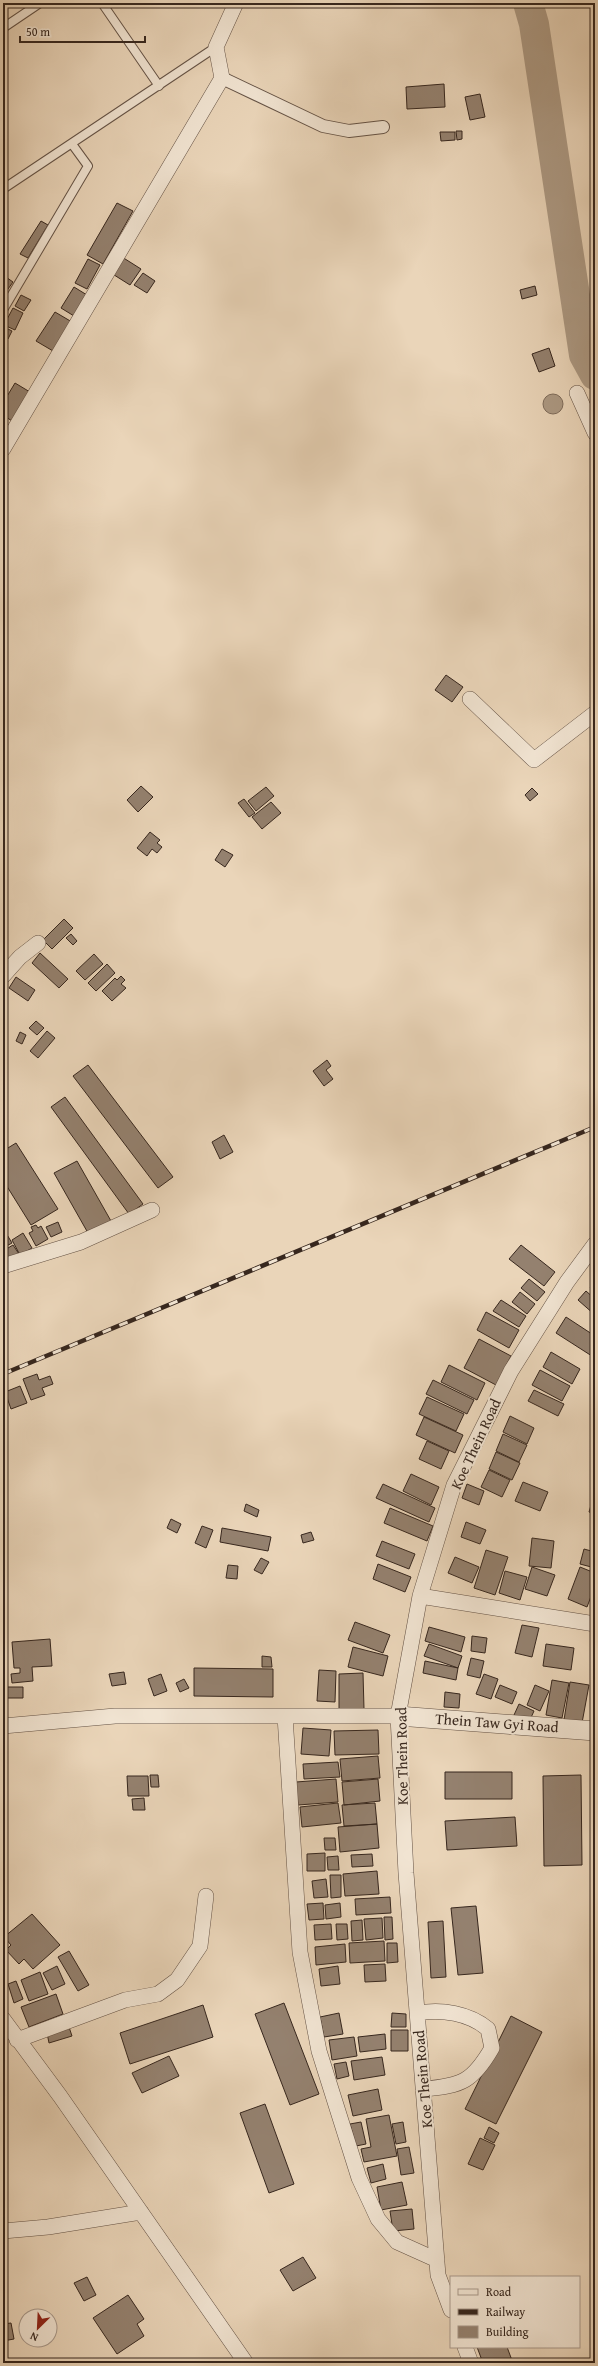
<svg xmlns="http://www.w3.org/2000/svg" width="598" height="2366" font-family="'Gentium Book Plus',serif">
	<style>
		.water { fill: #ad9a84; stroke: #7e6c5b }
		.lines { fill: none; stroke-linecap: round; stroke-linejoin: round }
		.river { stroke: #ad9a84; stroke-width: 30 }
		.building { fill: #94816f; stroke: #37271e }
		.service-casing { stroke: #645245; stroke-width: 10 }
		.pedestrian-casing { stroke: #645245; stroke-width: 14 }
		.minor-casing { stroke: #645245; stroke-width: 16 }
		.tertiary-casing { stroke: #645245; stroke-width: 20 }
		.service { stroke: #f1e4d2; stroke-width: 8 }
		.pedestrian { stroke: #f1e4d2; stroke-width: 12 }
		.minor { stroke: #f1e4d2; stroke-width: 15 }
		.tertiary { stroke: #f1e4d2; stroke-width: 19 }
		.rail-casing { stroke: #37271e; stroke-width: 4.5 }
		.rail { stroke: #f1e4d2; stroke-width: 3; stroke-dasharray: 9; stroke-linecap: butt }
		.labels { text-anchor: middle; stroke-width: 4; stroke-linejoin: round; paint-order: stroke }
		.street-label { font-size: 15px; fill: #37271e; stroke: #f1e4d2 }
	</style>
	<rect width="100%" height="100%" fill="#ead5b9"/>
	<filter id="stains"><feTurbulence type="fractalNoise" baseFrequency=".005" numOctaves="4"/><feColorMatrix values="0 0 0 0 .2 0 0 0 0 .09 0 0 0 0 .02 0 0 0 .5 -.17"/></filter>
	<radialGradient id="worn" r=".72"><stop offset=".6" stop-color="#630" stop-opacity="0"/><stop offset="1" stop-color="#630" stop-opacity=".3"/></radialGradient>
	<path class="water" d="M543 404a10 10 0 1 1 20 0a10 10 0 1 1-20 0Z"/>
	<g class="lines">
		<path class="river" d="M528,3L534,24L584,355L595,375"/>
	</g>
	<path class="building" d="M444,84L445,107L407,109L406,87Z
		M480,94L485,117L470,120L465,97Z
		M456,131H462V139L457,140Z
		M440,132H455V140L441,141Z
		M117,203L133,211L103,264L87,255Z
		M41,221L48,225L28,258L20,254Z
		M122,257L141,269L130,285L111,273Z
		M88,259L100,265L87,289L75,283Z
		M143,273L155,281L147,293L134,285Z
		M3,275L13,282L3,296Z
		M535,286L537,295L522,299L520,290Z
		M74,287L87,295L74,316L61,308Z
		M21,295L31,300L24,311L15,306Z
		M13,308L23,313L15,330L4,325Z
		M55,312L72,322L53,351L36,341Z
		M4,327L12,331L8,339L3,337Z
		M549,348L555,366L539,372L532,354Z
		M15,383L30,392L12,421L3,415V403Z
		M446,675L463,687L452,702L435,690Z
		M141,786L153,797L138,812L127,800Z
		M266,787L274,796L256,811L248,801Z
		M532,788L538,794L530,801L525,795Z
		M244,799L255,813L249,817L238,803Z
		M271,802L281,813L262,829L252,817Z
		M150,832L160,840L157,843L162,847L157,853L152,849L147,856L137,848Z
		M222,849L233,855L225,867L215,860Z
		M64,919L73,928L52,949L43,940Z
		M71,934L77,941L73,945L66,938Z
		M40,953L68,979L59,988L32,963Z
		M94,954L103,964L85,980L76,971Z
		M107,964L115,973L96,991L88,983Z
		M121,976L125,980L121,984L126,988L112,1001L102,991L115,978L117,980Z
		M16,977L35,990L28,1001L9,988Z
		M3,1016L6,1018L3,1025Z
		M36,1021L44,1028L37,1035L29,1028Z
		M47,1031L55,1038L38,1058L30,1051Z
		M20,1032L26,1035L22,1044L16,1041Z
		M327,1060L331,1066L326,1070L333,1079L324,1086L313,1071Z
		M88,1065L173,1177L158,1188L73,1076Z
		M65,1097L143,1204L129,1214L51,1107Z
		M224,1135L233,1152L220,1159L212,1142Z
		M16,1143L58,1209L31,1225L3,1180V1151Z
		M77,1161L111,1221L88,1233L54,1173Z
		M58,1222L62,1232L51,1237L46,1227Z
		M36,1225L38,1228L41,1226L48,1239L36,1246L29,1233L33,1231L31,1227Z
		M3,1228L12,1243L3,1248Z
		M23,1233L32,1248L20,1255L12,1240Z
		M13,1245L19,1254L6,1261L3,1251Z
		M521,1245L555,1272L544,1286L509,1259Z
		M529,1279L545,1292L537,1301L521,1288Z
		M595,1282V1292L590,1288Z
		M586,1291L595,1299V1315L578,1300Z
		M520,1292L535,1304L527,1314L512,1302Z
		M501,1300L526,1316L519,1327L493,1311Z
		M486,1312L519,1330L509,1348L477,1330Z
		M566,1317L595,1336V1358L556,1333Z
		M479,1339L511,1356L496,1385L464,1368Z
		M551,1352L580,1369L572,1384L543,1367Z
		M449,1365L485,1383L477,1400L441,1382Z
		M540,1370L570,1386L562,1401L532,1385Z
		M37,1374L39,1380L50,1376L53,1384L42,1388L45,1395L31,1400L23,1379Z
		M433,1380L474,1400L467,1414L426,1394Z
		M20,1386L27,1403L11,1409L5,1392Z
		M534,1390L564,1404L558,1416L528,1401Z
		M3,1396L7,1407L3,1408Z
		M427,1397L464,1414L456,1431L419,1414Z
		M510,1416L534,1428L527,1444L503,1432Z
		M424,1417L463,1435L455,1453L416,1435Z
		M503,1434L527,1445L519,1462L496,1451Z
		M427,1441L449,1451L441,1469L419,1459Z
		M496,1452L520,1463L512,1480L489,1469Z
		M489,1470L510,1480L502,1497L481,1487Z
		M411,1474L439,1487L431,1505L403,1491Z
		M523,1482L548,1492L540,1511L515,1501Z
		M383,1484L435,1508L429,1522L376,1498Z
		M467,1484L484,1491L479,1505L462,1498Z
		M594,1495H595V1514L589,1512Z
		M246,1504L259,1510L257,1517L244,1511Z
		M390,1508L433,1526L427,1541L384,1523Z
		M171,1519L181,1524L177,1533L167,1528Z
		M466,1522L486,1530L480,1544L461,1537Z
		M202,1526L213,1530L206,1548L195,1543Z
		M222,1528L271,1537L268,1551L220,1542Z
		M311,1532L314,1540L303,1543L301,1535Z
		M532,1538L554,1541L551,1568L529,1566Z
		M382,1541L415,1554L409,1569L376,1556Z
		M584,1549L595,1552V1568L580,1564Z
		M486,1550L508,1557L495,1595L474,1588Z
		M455,1557L479,1567L472,1583L448,1573Z
		M261,1558L269,1562L262,1574L254,1570Z
		M378,1564L411,1577L405,1592L373,1579Z
		M228,1565L238,1566L237,1579L226,1578Z
		M532,1567L555,1575L547,1596L525,1589Z
		M580,1567L595,1573V1586L587,1607L568,1599Z
		M505,1571L527,1577L520,1600L499,1593Z
		M355,1622L390,1635L383,1653L348,1640Z
		M522,1625L539,1628L532,1657L515,1653Z
		M429,1627L465,1637L461,1652L425,1641Z
		M472,1636L487,1638L485,1653L471,1651Z
		M50,1639L52,1666L32,1667L33,1681L12,1683L11,1674L20,1673V1668H14L12,1642Z
		M429,1644L462,1656L458,1668L424,1656Z
		M546,1644L574,1648L571,1670L543,1666Z
		M353,1647L388,1656L383,1676L348,1667Z
		M262,1656L271,1657L272,1667H262Z
		M471,1658L484,1661L480,1678L467,1675Z
		M425,1661L458,1668L456,1680L423,1673Z
		M194,1668L273,1669V1697L194,1696Z
		M319,1670L336,1671L335,1702L317,1701Z
		M124,1672L126,1684L112,1686L109,1674Z
		M363,1673L364,1709H339V1674Z
		M161,1674L167,1691L154,1696L148,1679Z
		M484,1674L498,1679L491,1699L476,1694Z
		M184,1679L189,1688L180,1692L176,1683Z
		M552,1680L569,1683L562,1718L546,1715Z
		M570,1682L589,1685L582,1723L564,1720Z
		M500,1685L517,1692L512,1704L495,1697Z
		M535,1685L549,1691L540,1711L527,1705Z
		M5,1687H23V1698H6Z
		M445,1692L460,1694L459,1708L444,1707Z
		M519,1704L534,1711L529,1722L514,1715Z
		M303,1728L331,1730L329,1756L301,1754Z
		M378,1730L379,1754L335,1755L334,1731Z
		M378,1756L380,1778L342,1781L340,1759Z
		M338,1762L340,1777L304,1779L303,1764Z
		M445,1772H512V1799H445Z
		M150,1775H158L159,1787H151Z
		M581,1775L582,1865L544,1866L543,1776Z
		M127,1776H148L149,1796H128Z
		M336,1779L338,1802L298,1805L296,1782Z
		M378,1779L380,1801L344,1805L342,1782Z
		M144,1798L145,1810H133L132,1799Z
		M338,1803L341,1823L302,1827L300,1807Z
		M375,1803L377,1824L344,1826L342,1805Z
		M515,1817L517,1846L447,1850L445,1821Z
		M377,1824L379,1848L340,1852L338,1827Z
		M324,1838H335L336,1850H325Z
		M325,1853V1871H307V1854Z
		M372,1854L373,1866L352,1867L351,1855Z
		M338,1856L339,1870H328L327,1857Z
		M377,1871L379,1894L345,1896L343,1874Z
		M330,1875H341V1897L331,1898Z
		M326,1879L328,1897L314,1898L312,1881Z
		M390,1897L391,1913L356,1915L355,1899Z
		M323,1903L324,1919L309,1920L307,1904Z
		M340,1903L341,1917L326,1919L325,1905Z
		M476,1906L483,1973L458,1975L451,1908Z
		M32,1914L60,1945L33,1969L24,1959L19,1964L6,1950L11,1945L4,1937Z
		M384,1917H392L393,1939L385,1940Z
		M382,1918L383,1938L366,1940L364,1919Z
		M362,1920L363,1940L352,1941L351,1921Z
		M443,1921L446,1977L431,1978L428,1922Z
		M331,1924L332,1939L315,1940L314,1925Z
		M336,1924H347L348,1939L337,1940Z
		M384,1941L385,1961L350,1963L349,1943Z
		M387,1943H397L398,1962L387,1963Z
		M345,1944L346,1962L316,1965L315,1947Z
		M69,1951L89,1985L78,1991L58,1957Z
		M385,1964L386,1981L365,1982L364,1965Z
		M57,1966L65,1984L52,1990L43,1973Z
		M338,1966L340,1984L321,1986L319,1969Z
		M40,1972L48,1994L29,2001L21,1980Z
		M16,1981L23,1999L14,2003L8,1984Z
		M56,1994L63,2014L29,2027L21,2007Z
		M284,2003L319,2094L290,2105L255,2014Z
		M203,2005L213,2037L130,2064L120,2033Z
		M339,2013L343,2034L324,2037L320,2017Z
		M392,2013L406,2014V2027H391Z
		M511,2016L542,2032L496,2124L465,2109Z
		M69,2027L72,2036L49,2043L47,2033Z
		M391,2030H408V2051H391Z
		M385,2034L386,2049L360,2052L358,2037Z
		M354,2037L357,2056L332,2060L329,2040Z
		M169,2056L179,2076L142,2093L132,2073Z
		M382,2057L385,2075L354,2080L351,2061Z
		M346,2062L349,2076L337,2079L334,2064Z
		M378,2089L382,2110L353,2116L348,2095Z
		M265,2104L294,2184L269,2193L240,2113Z
		M389,2115L397,2156L364,2162L361,2149L371,2147L366,2119Z
		M361,2122L366,2144L356,2146L350,2124Z
		M403,2122L406,2142L396,2144L392,2124Z
		M489,2127L499,2133L494,2143L484,2138Z
		M480,2138L495,2145L483,2170L468,2164Z
		M409,2147L414,2173L401,2175L397,2149Z
		M383,2164L386,2179L371,2183L367,2168Z
		M402,2182L407,2205L381,2210L377,2187Z
		M412,2209L414,2229L393,2231L390,2211Z
		M303,2257L316,2278L293,2291L280,2270Z
		M87,2277L96,2295L84,2301L74,2283Z
		M128,2295L144,2319L137,2324L144,2336L117,2354L93,2318Z
		M11,2323L14,2339L3,2341V2324Z
		M477,2347H507L513,2363H483Z"/>
	<g class="lines">
		<g class="service-casing">
			<path id="service" d="M102,3L159,86
				M3,28L40,3
				M3,189L216,47
				M3,310L88,166L72,144"/>
		</g>
		<g class="pedestrian-casing">
			<path id="pedestrian" d="M222,78L323,126L349,131L383,127"/>
		</g>
		<g class="minor-casing">
			<path id="minor" d="M577,393L595,433
				M3,449L222,78L216,47L236,3
				M470,699L534,760L595,713
				M3,976L20,957L38,943
				M3,1266L81,1242L152,1210
				M420,1596L595,1624
				M285,1716L300,1952L319,2051L359,2178L378,2219L397,2242L437,2260
				M3,1726L115,1716H398
				M418,2013C442,2009 469,2013 488,2029L492,2048C473,2081 462,2086 424,2089
				M3,2019L60,2096L246,2363
				M17,2040L125,2000L158,1994L177,1980L200,1946L206,1896
				M3,2231L48,2227L141,2212
				M451,2310L438,2275L406,1873L398,1716L420,1596L454,1485L511,1371L567,1282L595,1244
				M465,2347L471,2363"/>
		</g>
		<g class="tertiary-casing">
			<path id="tertiary" d="M398,1716L595,1731"/>
		</g>
		<use href="#service" class="service"/>
		<use href="#pedestrian" class="pedestrian"/>
		<use href="#minor" class="minor"/>
		<use href="#tertiary" class="tertiary"/>
		<g class="rail-casing">
			<path id="rail" d="M3,1374L595,1127"/>
		</g>
		<use href="#rail" class="rail"/>
	</g>
	<g class="labels">
		<g class="street-label">
			<text transform="translate(476 1444) rotate(-65)" y="5">Koe Thein Road</text>
			<text transform="translate(497 1723) rotate(4)" y="5">Thein Taw Gyi Road</text>
			<text transform="translate(402 1756) rotate(-91)" y="5">Koe Thein Road</text>
			<text transform="translate(423 2079) rotate(-95)" y="5">Koe Thein Road</text>
		</g>
	</g>
	<rect width="598" height="2366" fill="none" stroke="#ead5b9" stroke-width="16"/>
	<rect x="4" y="4" width="590" height="2358" fill="none" stroke="#37271e" stroke-width="2"/>
	<rect x="8" y="8" width="582" height="2350" fill="none" stroke="#37271e"/>
	<rect x="450" y="2276" width="130" height="72" fill="#f1e4d2" stroke="#a7988a"/>
	<rect x="458" y="2289" width="20" height="6" fill="#f1e4d2" stroke="#a7988a"/>
	<text x="486" y="2296" font-size="12" fill="#37271e">Road</text>
	<rect x="458" y="2309" width="20" height="6" fill="#37271e" stroke="#a7988a"/>
	<text x="486" y="2316" font-size="12" fill="#37271e">Railway</text>
	<rect x="458" y="2326" width="20" height="12" fill="#94816f" stroke="#a7988a"/>
	<text x="486" y="2336" font-size="12" fill="#37271e">Building</text>
	<g transform="translate(38 2328) rotate(204)"><circle r="19" fill="#f1e4d2" stroke="#a7988a"/>
	<path d="M0-3L7 15L0 10L-7 15Z" fill="#8f2418"/>
	<text y="-6" font-size="11" font-weight="bold" text-anchor="middle" fill="#37271e">N</text>
	</g>
	<path d="M20 36v6h125v-6" fill="none" stroke="#37271e" stroke-width="2"/>
	<text x="26" y="36" font-size="12" fill="#37271e" stroke="#f1e4d2" stroke-width="3" paint-order="stroke">50 m</text>
	<rect width="100%" height="100%" filter="url(#stains)"/>
	<rect width="100%" height="100%" fill="url(#worn)"/>
</svg>
